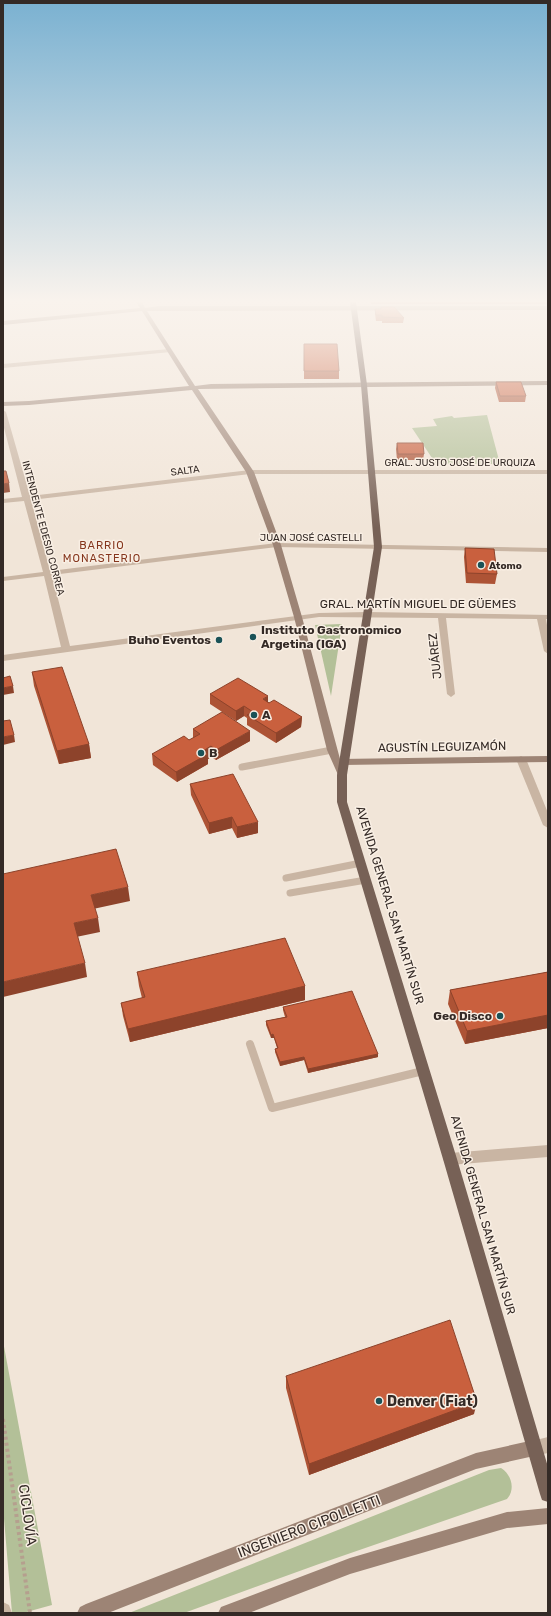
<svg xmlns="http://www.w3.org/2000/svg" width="551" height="1616" font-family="Rubik,sans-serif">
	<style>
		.green { fill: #b3c098 }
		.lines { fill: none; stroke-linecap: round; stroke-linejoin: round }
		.path { stroke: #b59f8e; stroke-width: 4; stroke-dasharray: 3 3; stroke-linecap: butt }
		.lane-far1 { stroke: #c9b5a3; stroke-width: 7 }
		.lane { stroke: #c9b5a3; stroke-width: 8 }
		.street { fill: #c9b5a3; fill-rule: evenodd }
		.secondary { fill: #9d8475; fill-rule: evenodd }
		.primary { fill: #776156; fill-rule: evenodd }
		.wall { fill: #ad5335 }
		.shaded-wall { fill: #8d432b }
		.building { fill: #c9603e; stroke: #8d432b }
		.poi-dot { fill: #1a5257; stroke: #f9efe4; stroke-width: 1.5 }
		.labels { text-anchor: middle; stroke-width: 3; stroke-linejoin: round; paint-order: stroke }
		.far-street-label { font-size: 10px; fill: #342a26; stroke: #f9efe4 }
		.far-poi-label { font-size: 10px; font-weight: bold; fill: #342a26; stroke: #f9efe4; text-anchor: start }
		.far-neighbourhood-label { font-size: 11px; letter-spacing: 1px; fill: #85361d; stroke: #f9efe4 }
		.street-label { font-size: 12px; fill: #342a26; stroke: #f9efe4 }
		.poi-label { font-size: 12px; font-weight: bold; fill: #342a26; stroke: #f9efe4; text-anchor: start }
		.near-poi-label { font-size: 14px; font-weight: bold; fill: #342a26; stroke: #f9efe4; text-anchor: start }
		.near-street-label { font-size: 14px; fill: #342a26; stroke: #f9efe4 }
	</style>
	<rect width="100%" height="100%" fill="#f1e5d8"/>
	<path class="green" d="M487,415L500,464H436L412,428L437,426L433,419L452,416L454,418Z
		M342,624L331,696L315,625Z
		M3,1341L52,1605L23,1613H12L3,1507Z
		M501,1468C511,1474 516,1489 507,1499L319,1564L184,1613H129L489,1470Z"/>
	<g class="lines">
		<path class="path" d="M3,1419L30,1613"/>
		<path class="lane-far1" d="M242,767L332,750
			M286,878L361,863
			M290,893L366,880"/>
		<path class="lane" d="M250,1044L272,1108L423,1071"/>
		<path class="street" d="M169,349L172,351L171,352L3,368V364Z
			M3,410L6,412L30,496L250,470H548V474H250L31,500L50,571L277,543L548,548V552L277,547L52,575L70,646L319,613L367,612L548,615V619H546L548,631V654L544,651L537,619L446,618L455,694L451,697L447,694L438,618L319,617L3,661V655L61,647L44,576L3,581V577L43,572L24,501L3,503V499L22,497L3,424Z
			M521,756L526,759L548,813V828L543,825L516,759Z
			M548,1145V1157L450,1165L445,1163L443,1159L445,1155L450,1153Z
			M548,1437V1453L534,1456L528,1454L526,1448L528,1442Z
			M3,1602L9,1605L12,1613H3Z"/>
		<path class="secondary" d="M136,302H142L145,308L159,306H548V310L147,311L195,386L211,384L548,381V385L198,389L254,472L281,545L302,617L340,759L548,756V762L343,765L347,775L342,778L339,777L327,750L294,617L273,545L246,472L192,390L29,405L3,406V402L29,401L189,386L142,311L3,325V321L140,308Z
			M534,1440L540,1442L542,1448L540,1454L534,1456L476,1469L108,1613H77L80,1607L86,1604L476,1453Z
			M548,1508V1524L507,1528L350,1574L249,1613H218L221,1607L350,1558L507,1512Z"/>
		<path class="primary" d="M350,302H356L367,385L382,547L347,775V802L457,1159L548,1467V1502L542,1500L540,1494L443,1159L337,802V775L374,547L361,385Z"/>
	</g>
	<path class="wall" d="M371,302H548V304H371Z
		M381,307L404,318L403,323H382V321H376L375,314V309H381Z
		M304,344L339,371V379H304Z
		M496,382L526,396L525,402H499L495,388Z
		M397,443L424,454L423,460H397L396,449Z
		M465,548L497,574L495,584L466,583L464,557Z
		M32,672L89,744L91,758L59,764L34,686Z
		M210,694L268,702L302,717L301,727L276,743L247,725V718L244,716L236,721L210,704Z
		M193,729L250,741L216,760L211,757L208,759V764L177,782L153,765L152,754L189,740L193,738Z
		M190,784L258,833L237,838L232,828L209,834L191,795Z
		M137,972L305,986V1000L130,1042L123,1016L121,1003L142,998L139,986Z
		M548,972V1028L465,1044L448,1004L450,990Z
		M283,1007L378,1054V1057L308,1073L304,1060L280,1066L275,1052V1049L277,1048L274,1038H271L266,1025V1021L285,1017L283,1010Z
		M286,1376L474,1414L309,1475L286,1388Z"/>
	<path class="shaded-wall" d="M9,483L10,492L3,493V484Z
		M13,686L14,693L3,695V688Z
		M268,696V706L263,699Z
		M244,706V716L236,721V711Z
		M302,717L301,727L276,743V733Z
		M250,731V741L216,760V750Z
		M14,735L15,742L3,745V737Z
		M89,744L91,758L59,764L57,751Z
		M211,746V757L208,759V764L177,782L176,772L203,751Z
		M232,817V828L209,834V823Z
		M258,822V833L237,838V827Z
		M128,887L130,901L93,909L91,895Z
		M98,918L100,932L76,937L74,923Z
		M85,963L87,977L3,997V982Z
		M305,986V1000L130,1042L128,1029Z
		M548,1015V1028L465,1044L467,1031Z
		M273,1034L274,1038H271V1035Z
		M378,1054V1057L308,1073V1069Z
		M304,1057V1060L280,1066V1062Z
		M477,1402L474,1414L309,1475V1464Z"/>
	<path class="building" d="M381,307H394L404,318L382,317V315H376L375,309H381Z
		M304,344H337L339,371H304Z
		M496,382H521L526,396H500Z
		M397,443H423L424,454H398Z
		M3,471H6L9,483L3,484Z
		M465,548L494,549L497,574L467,573Z
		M62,667L89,744L57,751L32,672Z
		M10,676L13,686L3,688V678Z
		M238,678L268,696L263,699L269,703L274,700L302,717L276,733L247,715L253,712L244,706L236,711L210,694Z
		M222,712L250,731L216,750L211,746L203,751L208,754L176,772L152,754L184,736L189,740L200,734L193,729Z
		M10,720L14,735L3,737V721Z
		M233,774L258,822L237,827L232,817L209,823L190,784Z
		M116,849L128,887L91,895L98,918L74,923L85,963L3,982V874Z
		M285,938L305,986L128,1029L121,1003L145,997L137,972Z
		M548,972V1015L467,1031L450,990Z
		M352,991L378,1054L308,1069L304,1057L280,1062L275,1049L278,1048L273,1034L271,1035L266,1021L287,1017L283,1007Z
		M450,1320L477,1402L309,1464L286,1376Z"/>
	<linearGradient id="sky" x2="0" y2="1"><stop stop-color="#7ab1d1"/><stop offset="0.57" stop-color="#f9f3ed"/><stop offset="1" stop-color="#f9f3ed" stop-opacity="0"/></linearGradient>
	<rect width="551" height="528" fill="url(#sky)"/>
	<g class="poi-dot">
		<circle cx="481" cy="565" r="4"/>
		<circle cx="253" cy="637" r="4"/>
		<circle cx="219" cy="640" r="4"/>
		<circle cx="254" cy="715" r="4"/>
		<circle cx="201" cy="753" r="4"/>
		<circle cx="500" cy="1016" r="4"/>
		<circle cx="379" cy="1401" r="4"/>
	</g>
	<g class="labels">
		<g class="far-street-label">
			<text x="460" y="466">GRAL. JUSTO JOSÉ DE URQUIZA</text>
			<text transform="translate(185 470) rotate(-7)" y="4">SALTA</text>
			<text transform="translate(44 528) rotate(75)" y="4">INTENDENTE EDESIO CORREA</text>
			<text x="311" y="541">JUAN JOSÉ CASTELLI</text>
		</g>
		<g class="far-poi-label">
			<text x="489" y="569">Atomo</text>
		</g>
		<g class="far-neighbourhood-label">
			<text x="102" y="549">BARRIO<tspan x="102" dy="13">MONASTERIO</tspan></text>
		</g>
		<g class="street-label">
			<text x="418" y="608">GRAL. MARTÍN MIGUEL DE GÜEMES</text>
			<text transform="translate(435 656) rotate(-96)" y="4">JUÁREZ</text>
			<text transform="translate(442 747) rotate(-1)" y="4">AGUSTÍN LEGUIZAMÓN</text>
			<text transform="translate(390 905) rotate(73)" y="4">AVENIDA GENERAL SAN MARTÍN SUR</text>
			<text transform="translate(483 1215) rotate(74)" y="4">AVENIDA GENERAL SAN MARTÍN SUR</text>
		</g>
		<g class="poi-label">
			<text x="261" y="634">Instituto Gastronomico<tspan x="261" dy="14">Argetina (IGA)</tspan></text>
			<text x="211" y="644" text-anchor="end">Buho Eventos</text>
			<text x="262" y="719">A</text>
			<text x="209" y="757">B</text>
			<text x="492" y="1020" text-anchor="end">Geo Disco</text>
		</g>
		<g class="near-poi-label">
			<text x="387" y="1406">Denver (Fiat)</text>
		</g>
		<g class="near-street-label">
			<text transform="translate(28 1515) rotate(82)" y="5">CICLOVÍA</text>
			<text transform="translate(309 1526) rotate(-21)" y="5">INGENIERO CIPOLLETTI</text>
		</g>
	</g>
	<rect width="551" height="1616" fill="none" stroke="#342a26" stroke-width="8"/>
</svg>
